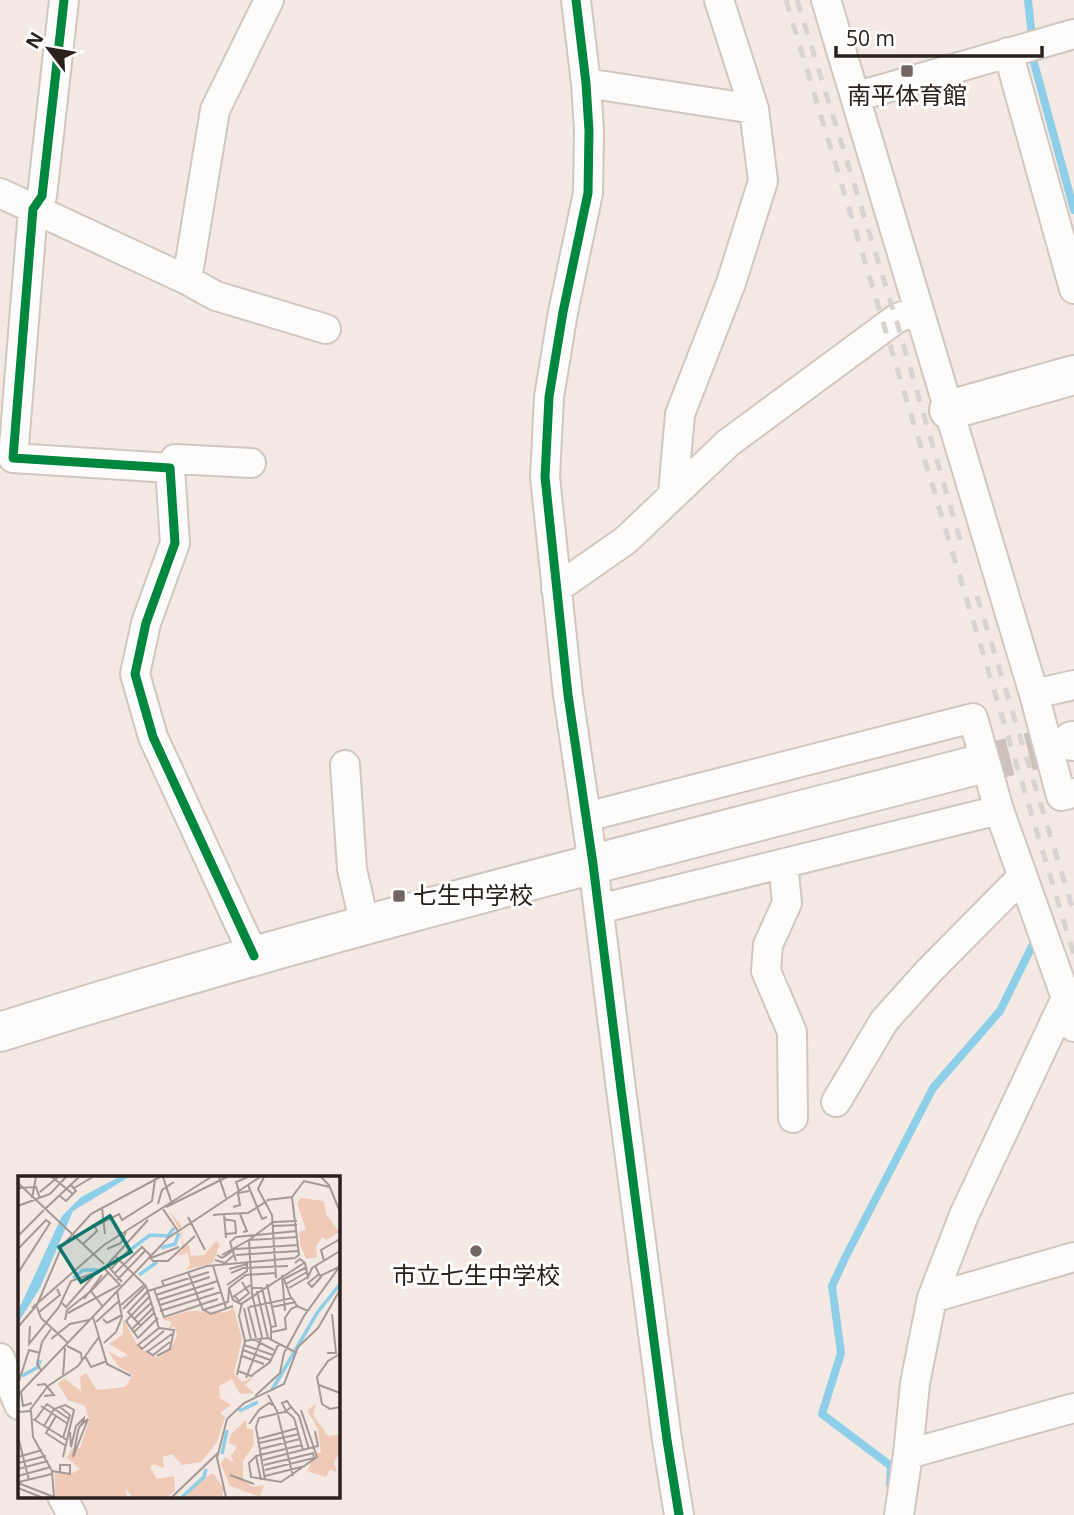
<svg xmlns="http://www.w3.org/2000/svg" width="1074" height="1515" font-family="'Open Sans','Noto Sans JP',sans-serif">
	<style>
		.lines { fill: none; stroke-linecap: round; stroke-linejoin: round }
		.stream { stroke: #8dcee8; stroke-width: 8 }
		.secondary-tunnel { stroke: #cdc1bb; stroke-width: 38; stroke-dasharray: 38 19; stroke-linecap: butt }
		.street-casing { stroke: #d1c7c1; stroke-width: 32 }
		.secondary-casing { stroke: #d1c7c1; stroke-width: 42 }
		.street { stroke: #fefcfb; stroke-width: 28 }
		.secondary { stroke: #fefcfb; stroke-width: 38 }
		.rail { stroke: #d7d3d1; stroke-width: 5; stroke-dasharray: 12 12; stroke-linecap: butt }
		.cycleway-casing { stroke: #fff; stroke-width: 13 }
		.cycleway { stroke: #00873e; stroke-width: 9 }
		.poi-dot { fill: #726762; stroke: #fff; stroke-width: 2.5 }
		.labels { text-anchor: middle; stroke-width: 6; stroke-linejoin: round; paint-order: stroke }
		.poi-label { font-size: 24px; fill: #2b211c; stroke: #fff }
		.inset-river { fill: none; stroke: #8dcee8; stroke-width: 3.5 }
		.inset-road { fill: none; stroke: #a49993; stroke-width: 2 }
		.view { fill: #0f766e; fill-opacity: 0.15; stroke: #0f766e; stroke-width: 3.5 }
		.inset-edge { fill: none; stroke: #2b211c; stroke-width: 3.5 }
	</style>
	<rect width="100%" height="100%" fill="#f5e9e3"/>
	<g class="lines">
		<path class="stream" d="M1028,0L1031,28
			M1033,59L1074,210
			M890,1484L891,1466L822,1414L841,1353L832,1286L846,1256L933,1088L1000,1011L1036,938"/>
		<path class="secondary-tunnel" d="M973,766L1072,741"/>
		<g class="street-casing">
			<path id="street" d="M64,0L42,196L33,209L13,458L170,468L175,543L146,623L135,674L153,737L254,956
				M576,0L586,83L589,131L588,193L563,312L549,397L545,477L568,695L593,864L621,1089L667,1440L679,1515
				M826,0L1034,694
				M1008,52L1074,289
				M586,83L754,109
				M855,97L1074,34
				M0,193L187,280L216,296L326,329
				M187,280L215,110L269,0
				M170,468L175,459L251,463
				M673,494L680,414L731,283L763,181L754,109L719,0
				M556,589L626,540L728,443L885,327L896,319L918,309
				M1074,685L1034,694L1061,796L1074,793
				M345,765L352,869L365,926
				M586,817L973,718L999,810L1066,998L1074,1027
				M783,864L787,903L768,945L766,971L792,1032L793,1118
				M599,909L999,810
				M836,1102L884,1021L929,971L1022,877
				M932,1298L1074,1257
				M0,1358L19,1405
				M908,1454L1074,1408
				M62,1496L72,1515
				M899,1515L908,1454L915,1383L932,1298L964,1215L1066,998"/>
		</g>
		<g class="secondary-casing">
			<path id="secondary" d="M949,410L1074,375
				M1072,741H1074
				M0,1032C321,931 648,850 973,766"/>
		</g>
		<use href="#street" class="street"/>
		<use href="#secondary" class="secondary"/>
		<path class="rail" d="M786,0L1074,955
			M797,0L896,319L961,543
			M977,596L1074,913"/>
		<g class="cycleway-casing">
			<path id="cycleway" d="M64,0L42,196L33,209L13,458L170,468L175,543L146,623L135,674L153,737L254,956
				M576,0L586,83L589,131L588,193L563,312L549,397L545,477L568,695L593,864L621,1089L667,1440L679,1515"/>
		</g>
		<use href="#cycleway" class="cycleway"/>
	</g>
	<g class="poi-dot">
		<rect x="900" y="64" width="14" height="14" rx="3.5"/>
		<rect x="392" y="889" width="14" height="14" rx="3.5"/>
		<circle cx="476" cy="1251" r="7"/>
	</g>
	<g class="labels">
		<g class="poi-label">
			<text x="907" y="104">南平体育館</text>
			<text x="413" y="904" text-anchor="start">七生中学校</text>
			<text x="476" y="1284">市立七生中学校</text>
		</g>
	</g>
	<g transform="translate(18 1176)">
		<rect width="322" height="322" fill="#f5e9e3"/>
		<path d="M283,22L306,25L308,38L321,56L309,64L304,61L298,71L299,81L288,83L282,68L281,56L288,54L279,27ZM151,35L163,49L165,68L171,69L173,80L186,79L198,65L202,68L195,87L167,94L172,89L170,77L159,80L165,74L163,57ZM213,122L224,163L216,197L224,206L236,201L227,209L236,217L222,218L214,203L201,210L202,222L213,229L202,237L207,241L199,266L183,286L164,289L154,278L145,281L146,292L136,288L132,291L139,303L156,300L157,315L149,321H114L108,313L109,321H37V296L51,299L62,293L49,282L53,273L62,272L71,244L67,230L50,224L40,208L46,202L63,215L62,201L68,197L79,214L107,211L115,199L100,190L90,175L103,182L110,179L91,168L105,158V143L121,172L140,182L153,173L159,158L156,150L152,153H146L142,151L151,152L154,146L144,143L171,135L208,136L215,132ZM298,228L295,239L310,260L322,258V276L316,287L319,296L312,294L308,301L289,295L298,277H303L300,253L289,234ZM228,244L229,253H235L236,269L225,285V303L234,311L246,309L242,321L212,310L203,288L207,281L216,287L213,280L219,271L211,267L213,258ZM195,297L206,313L204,321H168L180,306Z" fill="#efcab7"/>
		<path d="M101,1H111L55,35L22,112L0,147V135L44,40L63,21Z" fill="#8dcee8"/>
		<path class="inset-river" d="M143,72L157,68L161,57M112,74L132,59L150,60L156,52M121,99L139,86M55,102L65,94H80M4,200L20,191L22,184M254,214L299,137L322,108M221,235L240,226M204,278L209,254M164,321L186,301L188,293"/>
		<path class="inset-road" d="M34,1L55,18M145,1L153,25M201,1L208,22M246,1L240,13L254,39L258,102M303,1L311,9L322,36M0,7L86,88M230,9L244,43L249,41M1,12L18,11L22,22M56,12L75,1M221,15L218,6L230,1M22,16L40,1M42,20L48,25L58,15L53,9M14,22L18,1M249,24L274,21M140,28L144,14L156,6M0,30L32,18L48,1M148,31L209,1M215,31L222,29L220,17L231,15M27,33L61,1M145,33L160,55M206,38L230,37L249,25M222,38L229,55L225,56M195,39L206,38L208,62M170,41L187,74M206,43L217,45L218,57L208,58M255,50L279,49M87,58L84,32L142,1M0,60L26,34M65,68L79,55L77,50L101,38L104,44L134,25L137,3M0,73L28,44L32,47L0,97M89,73L103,67L108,56M217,73L280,69M199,79L204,82L217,73M204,79L231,64L280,61M218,79L281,75M97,80L128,110L141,152L156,154L152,173L139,180M132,81L135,85H150L177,60M133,82L161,71M277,82L281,79L274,21L286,5L312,11M197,84L207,87L217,78M218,85L212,66L218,61L279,55M306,85L303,74L322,63M277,87L282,83L287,87L290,101L294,92L322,75M89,89L130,44M195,90L208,132M297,90L302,100L321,91M93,93L110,75M170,96L185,134L210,126L211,112L215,124L223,128L286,87M97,97L124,71L133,80M213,97L225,92L270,90M301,98L290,107L294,111L304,100M264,99L267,135M99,104L128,74M249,108L258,150L253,151V163M268,108L289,96M209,109L229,95V88L211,93M146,110L144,105L189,90L277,82M211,112L228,99L258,97M234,112H244L253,151M271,112L290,101M136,113L146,141L200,123M239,115L250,162M138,119L192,101M132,120L108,145L120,162L140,142M217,120L221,125L231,117L224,106M215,121L234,108M273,122L266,103L289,91M66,123L84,99M140,124L200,105M44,127L48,131L78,97M103,129L127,108M142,129L196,112M19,131L23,142L50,167M85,131L73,115L91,96M230,131L238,162M231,131L274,122L279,130M254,131L278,126M14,132L86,69L193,1M226,132L233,164M105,133L128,110M186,134L193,138L215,130M142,135L203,116M21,136L42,119L39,113M50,137L102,109L86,92L89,89L104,106M75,141L89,188L113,200M85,143L89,147L104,139M116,143L134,126M47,144L49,134L73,115M78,146L101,125M12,150L11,168L41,131L53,105L80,96M123,150L110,136L130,115L191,96M0,151L19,129L44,70L73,38L84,32M141,152L120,169L124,173L146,155M114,153L136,131M116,156L136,137L135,133M254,156L268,153L267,142L273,133L279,130L290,135M33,163L52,148L71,144M235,163L256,174M226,165L250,162L279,177M86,167L98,156L104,141L99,115M226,169L255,179M49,170L63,177L64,185M225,174L252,184M128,175L135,179L152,166M129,176L154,158M309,177H318L314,138M322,178L310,185L299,201L304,228L312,233L322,231M67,180L73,191L89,185M224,180L246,188M23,194L19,188L24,166L33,153M220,195L233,200L252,186L261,167M219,199L227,165L221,140L224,127M45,200L47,172M228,202L244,161L234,118L231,64L255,46L279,45M1,205L11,174L22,177M19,209L27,208L36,219L26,220M301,209L322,217M3,216L5,230L14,227M0,219L150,62L242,1M250,219L259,235L275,300M237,220L262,197L266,177L286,140L322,90M23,230L50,248M42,231L52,239L45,262M273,231L281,240L291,273M12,234L30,210L60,190L81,161M283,234L299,281L263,306L233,301L231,287L238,280L284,269M0,236L13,235L15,261L34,295L36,321M38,240L28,257L48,270M15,243L49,264M17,244L29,228L51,243M231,248L241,234L251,227L255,229M26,250L36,233L47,229L56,234L45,281M52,256L53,271L58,250L66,242V244L63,249L62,250L61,252L60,255L55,281L70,243L62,250M0,261L11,304M240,263L280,252M241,267L281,258M242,273L282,263M238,280L243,304M0,281L24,274M245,284L300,270L297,255M0,287L28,280M246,289L296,277M0,293L30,285M247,294L296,282L295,277M34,295L52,298V289H42V296M212,299L236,308M0,300L33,291M247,300L287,290M247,304L238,251L241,242L266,236L268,235L273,231L269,225L264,227L268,235L276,242L285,274M1,306L34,298M0,307L36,321M0,312L23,321M154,321L201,276M208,321L199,282L209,243L226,227L266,208L280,171L300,152L322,114"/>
		<path class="view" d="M92,40L113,76L63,106L41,71Z"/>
		<rect width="322" height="322" class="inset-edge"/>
	</g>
	<g transform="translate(49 49) rotate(301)" stroke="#ffffff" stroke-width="5" paint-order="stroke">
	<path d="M0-5L12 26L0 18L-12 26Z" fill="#2b211c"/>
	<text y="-10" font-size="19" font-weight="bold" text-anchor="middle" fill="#2b211c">N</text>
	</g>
	<path d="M836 46v10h206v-10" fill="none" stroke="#2b211c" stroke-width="3.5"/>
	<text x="846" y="46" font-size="21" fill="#2b211c" stroke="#ffffff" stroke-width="5" paint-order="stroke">50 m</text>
</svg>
